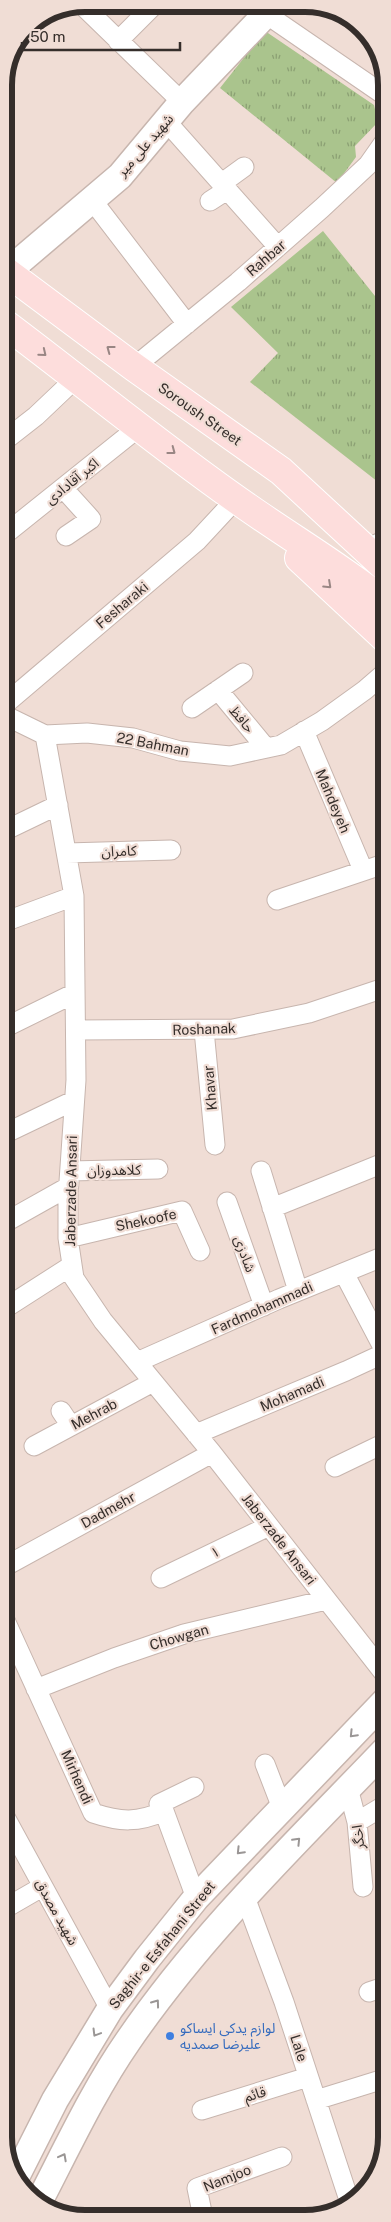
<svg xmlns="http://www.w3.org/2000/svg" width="391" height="2222" font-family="'Public Sans','Noto Sans Arabic',sans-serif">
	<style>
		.park { fill: url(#park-tufts) }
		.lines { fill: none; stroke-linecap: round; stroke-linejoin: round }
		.street-casing { stroke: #c7b5ae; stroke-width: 21 }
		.secondary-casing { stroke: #c7b5ae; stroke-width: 29 }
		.primary-casing { stroke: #fff; stroke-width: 30 }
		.street { stroke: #fff; stroke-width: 19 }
		.secondary { stroke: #fff; stroke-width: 26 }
		.primary { stroke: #fddddc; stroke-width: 28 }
		.oneway { stroke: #998684 }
		.oneway2 { stroke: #9a9695 }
		.shop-dot { fill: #3f7fe0; stroke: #f0ddd5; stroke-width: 2 }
		.labels { text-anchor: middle; stroke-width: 4.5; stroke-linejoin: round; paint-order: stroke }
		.street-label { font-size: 14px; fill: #352e2b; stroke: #f0ddd5 }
		.shop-label { font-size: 14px; fill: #366cbe; stroke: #f0ddd5; text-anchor: start }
		.rim { fill: none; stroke: #352e2b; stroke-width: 6 }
	</style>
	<defs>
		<pattern id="park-tufts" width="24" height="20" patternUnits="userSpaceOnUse" patternTransform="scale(1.25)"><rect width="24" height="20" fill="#aac48d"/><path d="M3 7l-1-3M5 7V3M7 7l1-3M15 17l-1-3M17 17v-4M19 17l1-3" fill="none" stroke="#8ba073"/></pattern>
	</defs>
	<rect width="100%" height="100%" fill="#f0ddd5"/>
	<path class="park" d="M265,31L374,105L378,122L355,146L356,157L337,183L220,88Z
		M323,231L387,311V489L250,382L278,353L231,307Z"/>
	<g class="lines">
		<g class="street-casing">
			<path id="street" d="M82,5L182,102
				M266,14L387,97
				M118,41L154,5
				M166,121L278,247
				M222,183L244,167
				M92,200L187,324
				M210,201L227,190
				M134,367L238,282L322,208L368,165L387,138
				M4,441L36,416L75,379
				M63,488L91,519L66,536
				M4,535L139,427
				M377,544L387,539
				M218,690L266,748
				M4,705L197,541L236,499
				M192,708L243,673
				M4,715L45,735L74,896L76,1080L68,1196V1238L74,1278L103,1321L212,1453L387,1677
				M304,731L363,870
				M45,735L87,733L133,738L180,751L230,756L281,745L322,721L365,690L387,671
				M4,831L58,805
				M67,853L171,850
				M277,900L387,863
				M4,922L74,896
				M4,1028L75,993
				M76,1030L233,1029L309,1013L387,987
				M204,1030L215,1145
				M4,1134L73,1101
				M70,1171L158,1169
				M261,1171L298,1291
				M227,1202L264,1306
				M272,1208L381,1164
				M4,1223L68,1187
				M68,1238L182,1211L200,1251
				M344,1273L386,1353
				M4,1309L71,1266
				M137,1362L279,1299L387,1255
				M61,1411L71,1426
				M196,1434L346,1371L387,1352
				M34,1446L153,1382
				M335,1467L387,1442
				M4,1567L212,1453
				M161,1578L269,1526
				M4,1618L93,1813C120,1822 138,1823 164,1811L196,1898
				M36,1689L114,1658L184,1634L326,1600
				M265,1764L282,1808
				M348,1788L357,1822L363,1887
				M164,1811L159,1804L194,1787
				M4,1815L110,2009
				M357,1822L387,1804
				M245,1897L284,2002L349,2200
				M4,1909L42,1887
				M369,1992L387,1986
				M316,2100L387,2078
				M202,2110L308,2077
				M203,2217L197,2188L282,2157"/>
		</g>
		<g class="secondary-casing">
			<path id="secondary" d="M7,272L120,176L182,102L266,14L271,6
				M17,2175L55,2100L110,2009L147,1959L196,1898L387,1699
				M40,2200C68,2146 94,2090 128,2041C202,1933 297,1842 387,1748"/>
		</g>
		<g class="primary-casing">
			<path id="primary" d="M4,270L134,367L281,471L387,569
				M4,323C84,383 161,447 243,504C291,538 341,567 387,604
				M299,558L387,640"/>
		</g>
		<use href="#street" class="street"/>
		<use href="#secondary" class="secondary"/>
		<use href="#primary" class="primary"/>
	</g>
	<defs><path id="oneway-chevron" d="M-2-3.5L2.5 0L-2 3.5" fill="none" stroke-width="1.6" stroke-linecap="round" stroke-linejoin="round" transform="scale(1.25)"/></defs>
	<g class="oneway">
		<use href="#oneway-chevron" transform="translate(110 349) rotate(-143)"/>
		<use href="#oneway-chevron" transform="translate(43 353) rotate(39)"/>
		<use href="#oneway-chevron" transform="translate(172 451) rotate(37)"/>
		<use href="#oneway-chevron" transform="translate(328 585) rotate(43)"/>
	</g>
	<g class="oneway2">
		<use href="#oneway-chevron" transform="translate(353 1734) rotate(134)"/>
		<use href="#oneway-chevron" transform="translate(297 1841) rotate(-46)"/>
		<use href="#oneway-chevron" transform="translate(240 1851) rotate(134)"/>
		<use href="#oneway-chevron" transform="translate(156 2003) rotate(-54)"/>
		<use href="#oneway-chevron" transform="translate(96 2033) rotate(121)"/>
		<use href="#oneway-chevron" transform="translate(63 2157) rotate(-62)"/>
	</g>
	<circle class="shop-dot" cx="170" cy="2036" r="5"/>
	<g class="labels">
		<g class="street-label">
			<text transform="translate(145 145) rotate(-49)" y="5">شهید علی میر</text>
			<text transform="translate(266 258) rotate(-41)" y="5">Rahbar</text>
			<text transform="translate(200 414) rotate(35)" y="5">Soroush Street</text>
			<text transform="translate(72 481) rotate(-39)" y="5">اکبر آقادادی</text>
			<text transform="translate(122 605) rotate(-40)" y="5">Fesharaki</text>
			<text transform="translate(242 719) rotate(50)" y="5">حافظ</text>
			<text transform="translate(153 744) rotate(11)" y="5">22 Bahman</text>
			<text transform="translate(333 801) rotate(67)" y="5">Mahdeyeh</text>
			<text transform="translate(119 851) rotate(-2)" y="5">کامران</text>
			<text transform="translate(204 1029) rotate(-2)" y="5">Roshanak</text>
			<text transform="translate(210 1088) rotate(-95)" y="5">Khavar</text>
			<text transform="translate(114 1170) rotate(-1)" y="5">کلاهدوزان</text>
			<text transform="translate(71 1191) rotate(-89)" y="5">Jaberzade Ansari</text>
			<text transform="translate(146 1220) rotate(-12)" y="5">Shekoofe</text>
			<text transform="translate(245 1254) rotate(70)" y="5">شادزی</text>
			<text transform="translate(262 1308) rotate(-24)" y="5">Fardmohammadi</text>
			<text transform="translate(292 1394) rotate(-23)" y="5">Mohamadi</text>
			<text transform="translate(94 1414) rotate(-28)" y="5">Mehrab</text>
			<text transform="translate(108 1510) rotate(-29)" y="5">Dadmehr</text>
			<text transform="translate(279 1539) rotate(52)" y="5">Jaberzade Ansari</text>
			<text transform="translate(215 1552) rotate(-25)" y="5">۱</text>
			<text transform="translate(179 1637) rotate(-16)" y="5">Chowgan</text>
			<text transform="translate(77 1777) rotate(66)" y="5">Mirhendi</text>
			<text transform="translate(358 1837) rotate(-97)" y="5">اخگر</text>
			<text transform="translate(57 1912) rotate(61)" y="5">شهید مصدق</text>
			<text transform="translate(162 1945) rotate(-51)" y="5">Saghir-e Esfahani Street</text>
			<text transform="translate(299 2048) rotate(72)" y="5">Lale</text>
			<text transform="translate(255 2094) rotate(-17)" y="5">قائم</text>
			<text transform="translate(227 2178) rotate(-22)" y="5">Namjoo</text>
		</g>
		<g class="shop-label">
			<text x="180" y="2033">لوازم یدکی ایساکو<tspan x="180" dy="16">علیرضا صمدیه</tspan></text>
		</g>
	</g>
	<path d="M0 0H391V2222H0ZM85 12H305A73 73 0 0 1 378 85V2137A73 73 0 0 1 305 2210H85A73 73 0 0 1 12 2137V85A73 73 0 0 1 85 12Z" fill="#f0ddd5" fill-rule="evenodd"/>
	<path class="rim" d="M85 12H305A73 73 0 0 1 378 85V2137A73 73 0 0 1 305 2210H85A73 73 0 0 1 12 2137V85A73 73 0 0 1 85 12Z"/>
	<path d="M22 42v8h158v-8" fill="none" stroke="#352e2b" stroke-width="2.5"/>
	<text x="30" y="42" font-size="15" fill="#352e2b" stroke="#f0ddd5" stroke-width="4" paint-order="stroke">50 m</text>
</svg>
